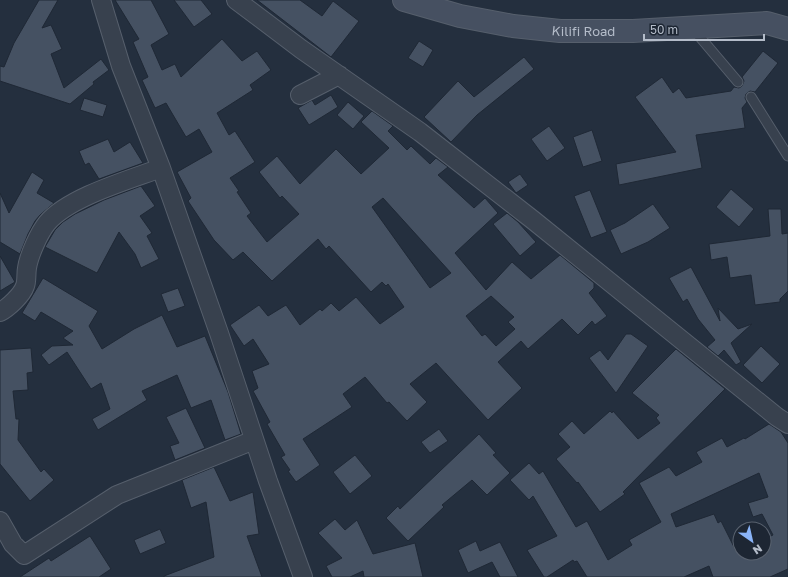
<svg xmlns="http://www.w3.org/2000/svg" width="788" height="577" font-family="'Golos Text',sans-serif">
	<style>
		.building { fill: #455162; stroke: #1f2835; fill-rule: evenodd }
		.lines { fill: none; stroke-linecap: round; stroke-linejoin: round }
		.lane-casing { stroke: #565f6c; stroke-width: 11 }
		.street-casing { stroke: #565f6c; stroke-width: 20 }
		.secondary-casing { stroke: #565f6c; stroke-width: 24 }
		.lane { stroke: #38414e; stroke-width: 9 }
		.street { stroke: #38414e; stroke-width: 18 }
		.secondary { stroke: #465061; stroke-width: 22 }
		.labels { text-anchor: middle; stroke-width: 3; stroke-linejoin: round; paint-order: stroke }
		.street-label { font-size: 13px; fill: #b4bcc9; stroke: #1d2633 }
	</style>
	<rect width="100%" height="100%" fill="#242f3e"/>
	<path class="building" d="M39,0H58L42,28L51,25L62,49L51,54L64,88L101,59L109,70L93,82L94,84L70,104L0,81V66L4,67L14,43Z
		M115,0H151L169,34L151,45L162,70L175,64L181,77L222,39L242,61L257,51L271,70L250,85L253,90L217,113L229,135L235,131L255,162L230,178L239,191L237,192L251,213L247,216L267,242L299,214L282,196L280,198L259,172L277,156L300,184L336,149L361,174L389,148L361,122L372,111L393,126L388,131L407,150L411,146L430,164L436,158L448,167L438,175L474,208L485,198L498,213L455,253L486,290L512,262L531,279L560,255L594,283V288L589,293L607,316L595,325L592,321L578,335L562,319L528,349L521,341L498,362L522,388L488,420L436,363L410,384L427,402L407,421L389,402L387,403L365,377L343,394L352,407L303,439L320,465L296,482L288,471L290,470L281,457L285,455L267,424L270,422L253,391L258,388L252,371L269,364L253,339L244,346L230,325L259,305L268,316L286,305L300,325L320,309L322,311L331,303L339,311L356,297L380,324L404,307L388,284L386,286L382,282L371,292L329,246L326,249L318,239L272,281L243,252L233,260L214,240L188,201L191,198L177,172L212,152L199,129L186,137L166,103L155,108L142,80L148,77L133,42L139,39ZM383,198L451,273L430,288L372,207ZM491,296L514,317L508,322L515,329L496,346L485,334L482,336L466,316Z
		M174,0H201L212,14L194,27Z
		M257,0H300L322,16L333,1L359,21L331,57Z
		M419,41L433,50L423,67L408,58Z
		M763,51L778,63L755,92L750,91L746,94L745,98L747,102L742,108L745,128L696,135L702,168L619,185L616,164L676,152L635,97L662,77L673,93L679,88L686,98L731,91L734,87L739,88L742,86L744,81L742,77Z
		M524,57L534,69L477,115L451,142L424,117L458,81L474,97Z
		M331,95L338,107L309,125L298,108L312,100L315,105Z
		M84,98L107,105L103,117L80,110Z
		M348,102L364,116L353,129L337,115Z
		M549,126L565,148L547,161L531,139Z
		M592,130L602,161L583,167L573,137Z
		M108,139L114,152L130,142L143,163L99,179L89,163L85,165L79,151Z
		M32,172L44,180L37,193L54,203L40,215L35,221L28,234L20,254L0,242V193L9,213Z
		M520,174L528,185L516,193L508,182Z
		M141,186L155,206L140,216L152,233L147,236L159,259L141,268L135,254L119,232L97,273L45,247L55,230L63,222L75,214L104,200Z
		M731,189L754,209L739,227L716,207Z
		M590,190L607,232L591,238L574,196Z
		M653,204L670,228L648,242L621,254L610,230L625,223Z
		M768,209H781L782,234L788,233V291L780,299V302L755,305L751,275L730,278L727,257L711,260L709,244L770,236Z
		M507,213L518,222L536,242L520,256L493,224Z
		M0,256L15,282L0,291Z
		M691,267L720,321L718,308L738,329L752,324L731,343L741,362L736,365L724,350L718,356L707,347L715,340L698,319L687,299L683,302L669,278Z
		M43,278L98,311L89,326L102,349L134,329L162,315L177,347L205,336L228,392L241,434L225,440L211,400L191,408L177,375L142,391L147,400L98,430L92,419L110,409L101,383L91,389L67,352L49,365L41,355L52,346L73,345L63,338L73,331L41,312L35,321L22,313Z
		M178,288L185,306L168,312L161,294Z
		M626,334H631L648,346L616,393L589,358L600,350L608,360Z
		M761,346L780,364L762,383L743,365Z
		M31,348L33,372L27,373L28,390L13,391L16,419H19L18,440L41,472L44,469L54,480L30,501L0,464V350Z
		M676,349L725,389L623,492L625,494L600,512L578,482L577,483L556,459L570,447L558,434L572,421L584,434L610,411L612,413L613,411L638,439L660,423L656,418L659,415L632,393Z
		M186,408L205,448L175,460L170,446L179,443L166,417Z
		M769,424L781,432L788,443V569L770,577H713L709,566L684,577H587L577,561L574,562L573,560L547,577H544L527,550L557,536L533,496L529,500L510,480L529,463L539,474L543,471L576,527L587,521L608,560L632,545L629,540L661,522L639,483L669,467L676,476L702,462L696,452L722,438L727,447L744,438L745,439ZM759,473L768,497L748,503L753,517L762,514L773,535L764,539V553H740V549L736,551L721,521L718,523L714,514L676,527L671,514Z
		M439,429L448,441L430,453L421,442Z
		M479,434L496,453L493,455L510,473L487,495L472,480L442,505L444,507L408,541L386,518L398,506L400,509Z
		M355,455L372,476L350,494L333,472Z
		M214,467L230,501L253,492L259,534L247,536L262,577H164V576L214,557L206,502L191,508L182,480Z
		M335,519L345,530L357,520L373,554L415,543L423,577H364L363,571L350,577H332L326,566L342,558L318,533Z
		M160,529L166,543L140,554L134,540Z
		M90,536L111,569L99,577H20L49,558L51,561Z
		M476,541L480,551L500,542L518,577H500L492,562L468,573L458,550Z"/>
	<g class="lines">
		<g class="lane-casing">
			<path id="lane" d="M694,30L738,82
				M751,97L788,156"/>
		</g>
		<g class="street-casing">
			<path id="street" d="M101,0L121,66L161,168L219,333L268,481L303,577
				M236,0L301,49L420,132L533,220L777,417L788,424
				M300,95L339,75
				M0,312C8,308 22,295 25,286C27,281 26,273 27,268C29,255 39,233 47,223C69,197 129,180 161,168
				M0,521L13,544L24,555L117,495L254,440"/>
		</g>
		<g class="secondary-casing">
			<g id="secondary">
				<path id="s1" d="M404,0L460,16L513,26L560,31H633L767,23L788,29"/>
			</g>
		</g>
		<use href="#lane" class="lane"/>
		<use href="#street" class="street"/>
		<use href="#secondary" class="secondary"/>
	</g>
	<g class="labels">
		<g class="street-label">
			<text dy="5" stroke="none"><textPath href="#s1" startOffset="183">Kilifi Road</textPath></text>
		</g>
	</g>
	<g transform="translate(752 541) rotate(146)"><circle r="19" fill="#1d2633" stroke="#59626f"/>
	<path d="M0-3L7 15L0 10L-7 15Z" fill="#8ab4f8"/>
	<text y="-6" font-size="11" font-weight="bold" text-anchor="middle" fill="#b4bcc9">N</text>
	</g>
	<path d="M644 34v6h120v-6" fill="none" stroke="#b4bcc9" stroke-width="2"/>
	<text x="650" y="34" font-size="12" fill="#b4bcc9" stroke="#1d2633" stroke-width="3" paint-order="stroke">50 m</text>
</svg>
